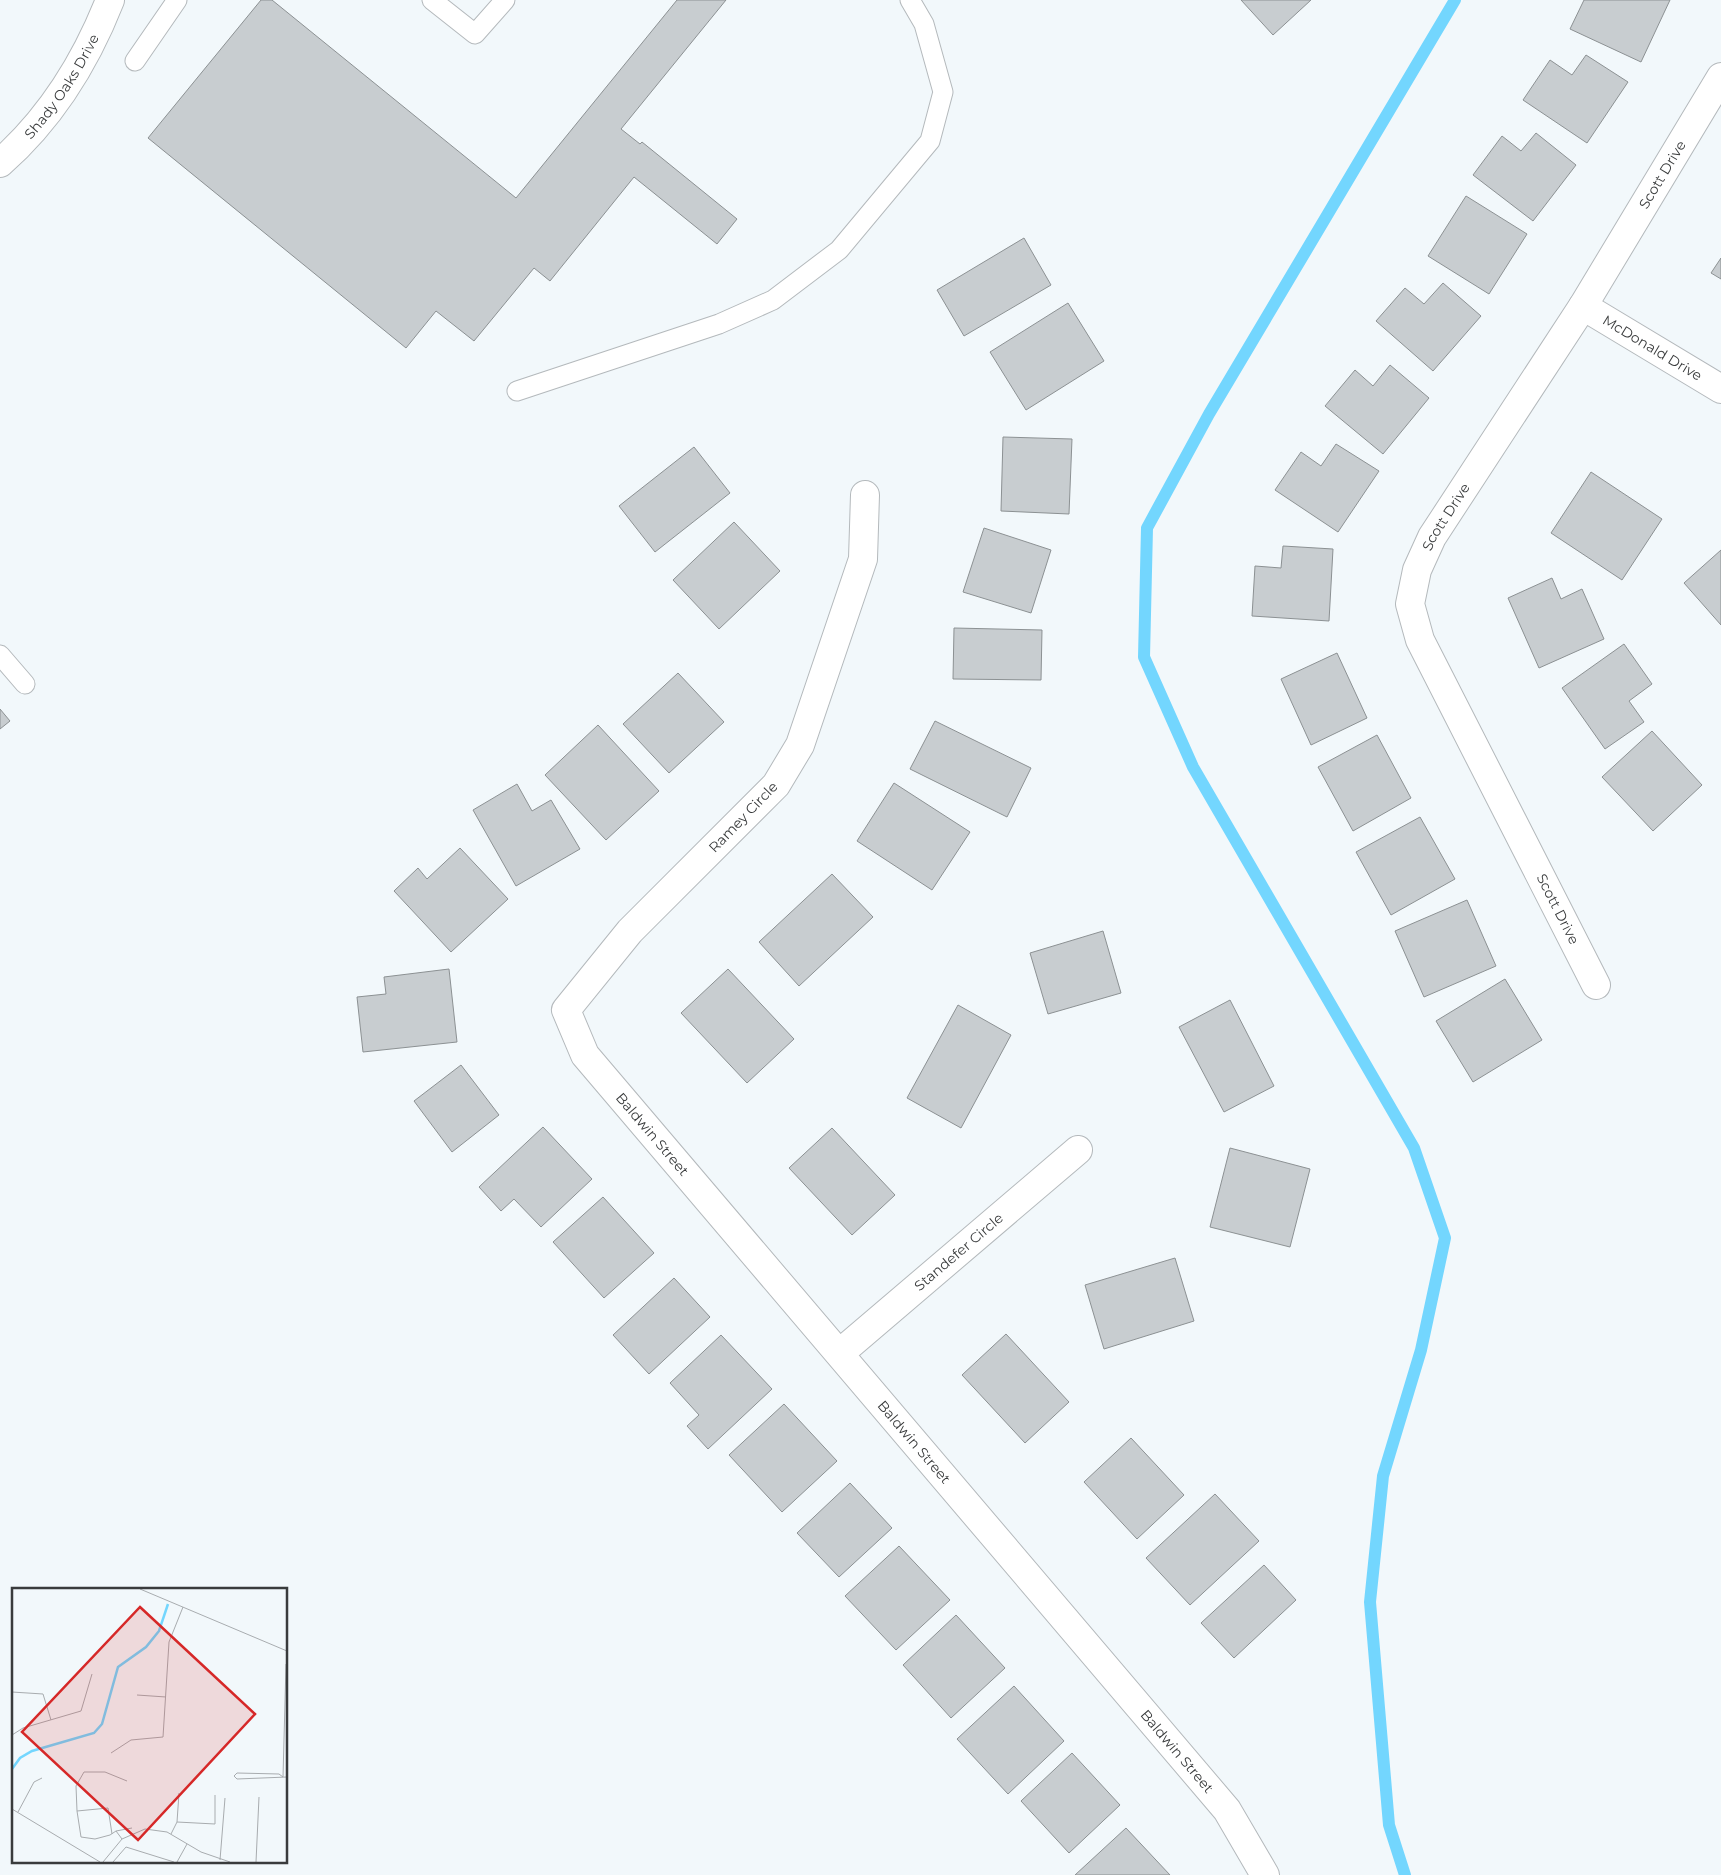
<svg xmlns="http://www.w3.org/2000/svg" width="1721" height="1875" font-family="Montserrat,sans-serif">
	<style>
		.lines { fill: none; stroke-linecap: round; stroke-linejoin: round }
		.stream { stroke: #73d6fe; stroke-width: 12 }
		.building { fill: #c8cdd0; stroke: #8c9193 }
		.lane-casing { stroke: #b4b9bc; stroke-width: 21 }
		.street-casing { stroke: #b4b9bc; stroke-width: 30 }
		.secondary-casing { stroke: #b4b9bc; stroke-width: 30 }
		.lane { stroke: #fff; stroke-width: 19 }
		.street { stroke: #fff; stroke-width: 28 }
		.secondary { stroke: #fff; stroke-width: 28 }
		.labels { text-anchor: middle; stroke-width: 4.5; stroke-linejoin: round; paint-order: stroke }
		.street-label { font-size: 14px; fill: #393b3c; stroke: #fff }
		.inset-river { fill: none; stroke: #73d6fe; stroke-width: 2.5 }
		.inset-road { fill: none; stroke: #a8acaf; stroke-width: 1 }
		.view { fill: #d62828; fill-opacity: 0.15; stroke: #d62828; stroke-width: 2.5 }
		.inset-edge { fill: none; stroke: #393b3c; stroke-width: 2.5 }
	</style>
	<rect width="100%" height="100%" fill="#f2f8fb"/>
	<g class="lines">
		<path class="stream" d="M1405,1875L1389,1825L1370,1602L1383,1476L1421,1350L1445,1238L1414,1148L1193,767L1144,657L1147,528L1209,414L1455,0"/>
	</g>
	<path class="building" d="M261,0H272L516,198L677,0H726L621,129L640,144L642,142L737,219L717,244L634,177L550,281L534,268L474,341L436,311L406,348L148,138Z
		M1241,0H1311L1273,35Z
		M1584,0H1670L1641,62L1570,29Z
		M1586,55L1628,82L1587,143L1523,100L1550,60L1572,75Z
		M1536,133L1576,165L1533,221L1473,175L1502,136L1521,151Z
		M1466,196L1527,234L1489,294L1428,256Z
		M1024,238L1051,285L964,336L937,290Z
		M1721,258V279L1711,273Z
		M1443,283L1481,316L1433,371L1376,321L1405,288L1424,304Z
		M1068,303L1104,361L1026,410L990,352Z
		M1390,365L1429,398L1383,454L1325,406L1355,370L1373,386Z
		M1003,437L1072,439L1069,514L1001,511Z
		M1336,444L1379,471L1338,532L1275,490L1301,452L1321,466Z
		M694,447L730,493L655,552L619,506Z
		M1591,472L1662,519L1622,580L1551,533Z
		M734,522L780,571L719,629L673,580Z
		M984,528L1051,550L1031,613L963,592Z
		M1283,546L1333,549L1329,621L1252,616L1255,566L1281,568Z
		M1721,550V625L1684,583Z
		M1552,578L1561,599L1582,589L1604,639L1539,668L1508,598Z
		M954,628L1042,630L1041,680L953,679Z
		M1624,644L1652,684L1629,701L1644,722L1605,749L1562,688Z
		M1337,653L1367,718L1311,745L1281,679Z
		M678,673L724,722L669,773L623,724Z
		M0,709L10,721L0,729Z
		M935,721L1031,768L1007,817L910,769Z
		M598,725L659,791L606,840L545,775Z
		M1652,731L1702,785L1653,831L1602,777Z
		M1377,735L1411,798L1353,831L1318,767Z
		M894,783L970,832L932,890L857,841Z
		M517,784L532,811L551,800L580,849L516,886L473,810Z
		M1420,817L1455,879L1391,915L1356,852Z
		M460,848L508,899L451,952L394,891L418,868L427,879Z
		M832,874L873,917L799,986L759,942Z
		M1467,900L1496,966L1424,997L1395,931Z
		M1103,931L1121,993L1048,1014L1030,953Z
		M449,969L457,1042L363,1052L357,997L386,994L384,977Z
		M728,969L794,1039L747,1083L681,1013Z
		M1505,979L1542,1040L1473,1082L1436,1021Z
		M1230,1000L1274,1086L1224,1112L1179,1027Z
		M958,1005L1011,1035L961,1128L907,1098Z
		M461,1065L499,1115L452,1152L414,1101Z
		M543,1127L592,1179L541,1227L514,1199L501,1211L479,1187Z
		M832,1128L895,1195L852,1235L789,1168Z
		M1230,1148L1310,1169L1290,1247L1210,1227Z
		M603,1197L654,1253L604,1298L553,1242Z
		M1175,1258L1194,1321L1104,1349L1085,1285Z
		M674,1278L710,1317L649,1374L613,1335Z
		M1006,1334L1069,1402L1025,1443L962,1375Z
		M721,1335L772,1389L708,1449L687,1426L699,1415L670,1383Z
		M784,1404L837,1461L782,1512L729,1455Z
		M1131,1438L1184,1495L1137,1539L1084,1482Z
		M850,1483L892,1528L839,1577L797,1533Z
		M1215,1494L1259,1541L1190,1605L1146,1558Z
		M899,1546L950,1600L896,1650L845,1596Z
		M1264,1565L1296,1600L1234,1658L1201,1623Z
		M956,1615L1005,1668L951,1718L903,1665Z
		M1014,1686L1064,1741L1008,1794L957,1739Z
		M1072,1753L1120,1805L1069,1853L1021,1801Z
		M1126,1828L1170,1875H1075Z"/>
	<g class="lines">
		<g class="lane-casing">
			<path id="lane" d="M432,0L475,34L505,0
				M135,61L177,0
				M517,391L719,324L773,300L839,250L930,141L943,92L924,24L910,0
				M0,655L25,684"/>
		</g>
		<g class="street-casing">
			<g id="street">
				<path id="s1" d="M1583,306L1721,389"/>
				<path id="s2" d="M865,495L863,559L800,745L776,785L630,931L566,1010L585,1055L1227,1810L1265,1875"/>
				<path id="s3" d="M1596,985L1420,640L1410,604L1417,570L1432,537L1583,306L1721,77"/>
				<path id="s4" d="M840,1353L1078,1150"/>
			</g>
		</g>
		<g class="secondary-casing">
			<g id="secondary">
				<path id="s5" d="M0,163C50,119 86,61 110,0"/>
			</g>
		</g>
		<use href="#lane" class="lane"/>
		<use href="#street" class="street"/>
		<use href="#secondary" class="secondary"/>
	</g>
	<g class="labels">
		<g class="street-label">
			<text dy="5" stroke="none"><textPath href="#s5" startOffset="99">Shady Oaks Drive</textPath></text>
			<text dy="5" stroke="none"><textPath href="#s3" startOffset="925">Scott Drive</textPath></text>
			<text dy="5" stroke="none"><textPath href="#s1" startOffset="81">McDonald Drive</textPath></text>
			<text dy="5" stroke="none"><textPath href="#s3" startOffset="520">Scott Drive</textPath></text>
			<text transform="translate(743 817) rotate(-46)" y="5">Ramey Circle</text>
			<text transform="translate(1558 909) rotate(63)" y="5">Scott Drive</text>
			<text dy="5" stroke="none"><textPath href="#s2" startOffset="768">Baldwin Street</textPath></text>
			<text dy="5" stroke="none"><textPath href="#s4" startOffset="156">Standefer Circle</textPath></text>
			<text dy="5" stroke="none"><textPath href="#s2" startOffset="1172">Baldwin Street</textPath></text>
			<text dy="5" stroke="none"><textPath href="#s2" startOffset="1578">Baldwin Street</textPath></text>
		</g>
	</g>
	<g transform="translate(12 1588)">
		<rect width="275" height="275" fill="#f2f8fb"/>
		<path class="inset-river" d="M0,181L8,170L20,163L82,145L90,136L106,79L134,59L147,43L156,16"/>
		<path class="inset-road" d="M128,1L275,63M0,104L31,106L39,132M125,107L154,109M0,147L11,140L69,123L80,86M99,165L119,152L151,149L157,54L171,19M271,189L274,76M271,189L267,186L225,185L222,188L225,191L275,189M0,221L88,274M65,223L64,198L72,184H93L115,193M6,224L22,194L30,190M165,234L203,236V207M104,243L120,240M100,246L96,220L65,223L69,249L83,251L98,247L104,243L110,251M159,246L165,234L167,205M208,272L213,210M91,274L110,251L133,241L155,244L189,264L218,274M101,274L114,259L162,274M165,274L175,256M244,274L247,209"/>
		<path class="view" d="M128,19L243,126L126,252L10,144Z"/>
		<rect width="275" height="275" class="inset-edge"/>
	</g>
</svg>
